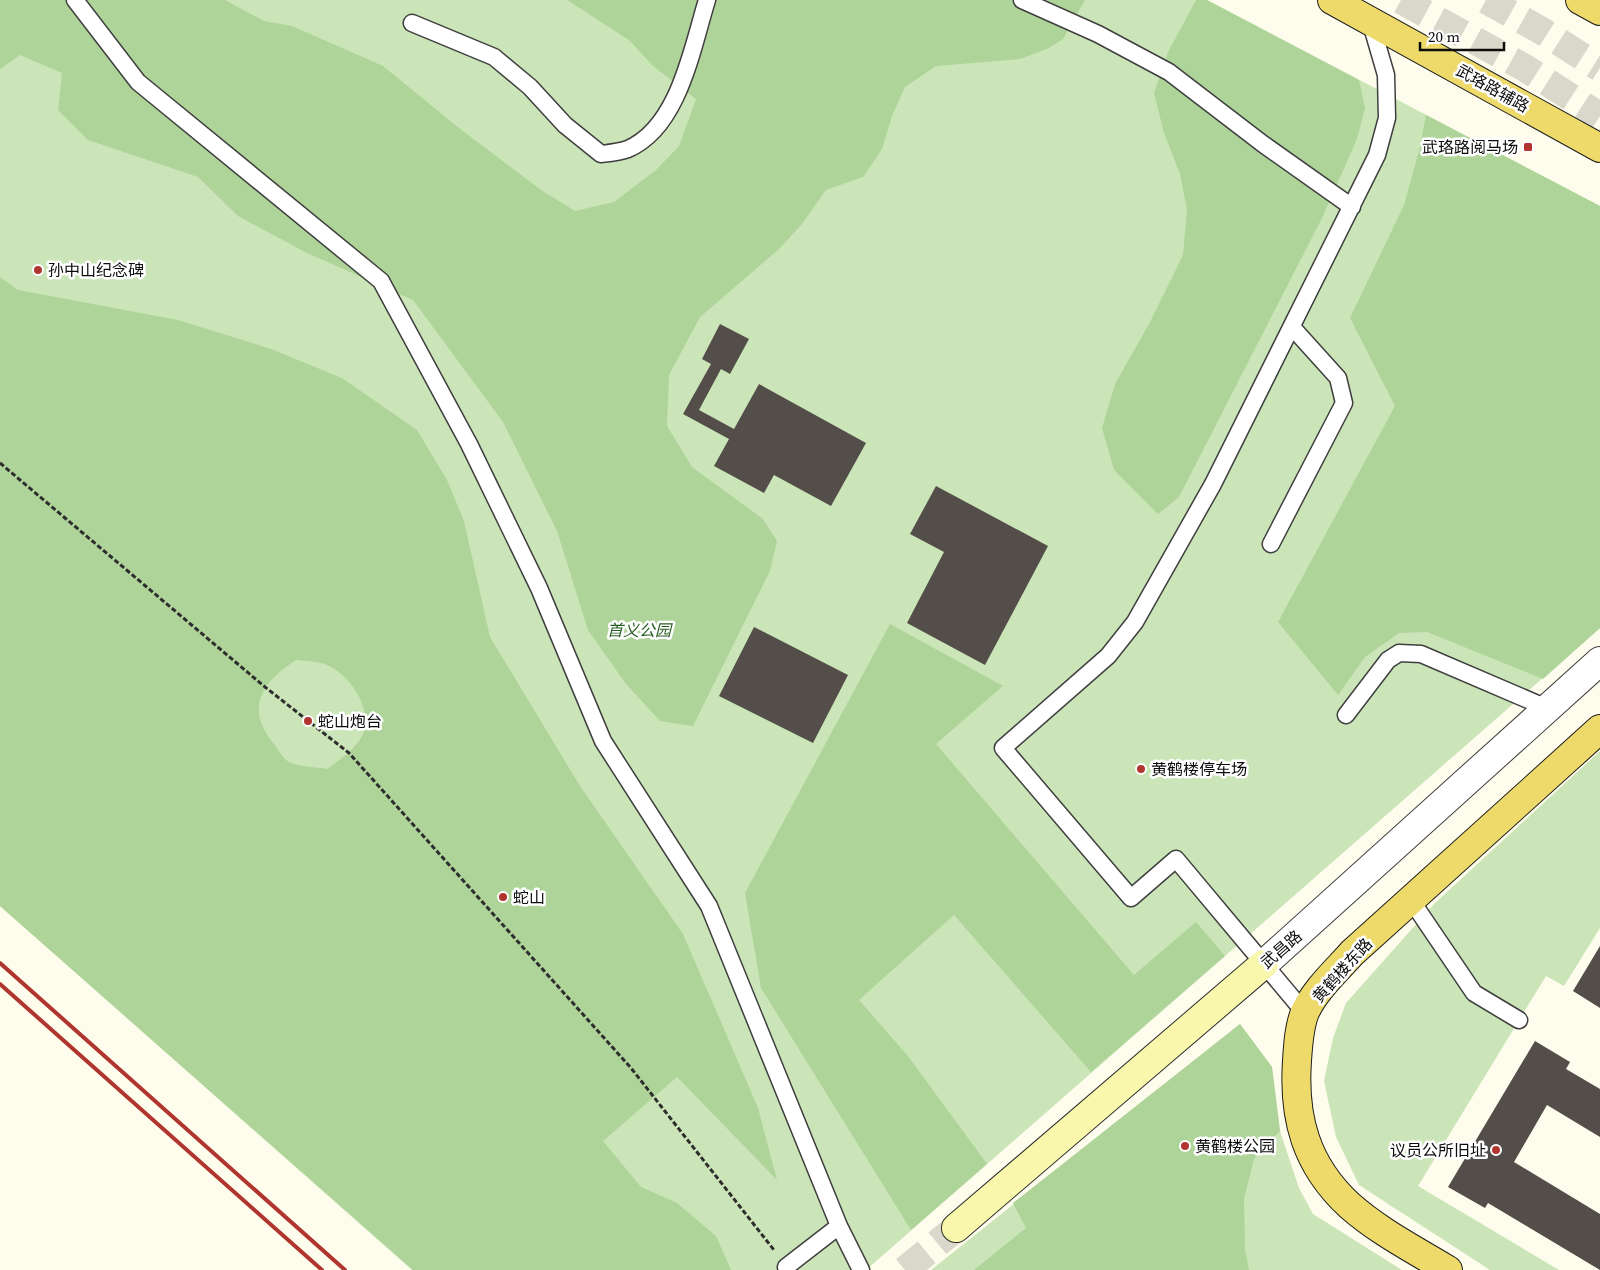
<svg xmlns="http://www.w3.org/2000/svg" width="1600" height="1270" font-family="'Source Serif 4','Noto Sans SC',serif">
	<style>
		.green { fill: #cbe5b8 }
		.forest { fill: #aed499; fill-rule: evenodd }
		.building { fill: #534e49 }
		.lines { fill: none; stroke-linecap: round; stroke-linejoin: round }
		.secondary-tunnel { stroke: #dad8ca; stroke-width: 28; stroke-dasharray: 28 14; stroke-linecap: butt }
		.highway-tunnel { stroke: #dad8ca; stroke-width: 28; stroke-dasharray: 28 14; stroke-linecap: butt }
		.lane-casing { stroke: #3f3f3f; stroke-width: 19 }
		.street-casing { stroke: #3f3f3f; stroke-width: 30 }
		.secondary-casing { stroke: #2e2e2e; stroke-width: 30 }
		.primary-casing { stroke: #1d1d1d; stroke-width: 30 }
		.path { stroke: #2e2e2e; stroke-width: 3; stroke-dasharray: 5 2.5; stroke-linecap: butt }
		.lane { stroke: #fff; stroke-width: 16 }
		.street { stroke: #fff; stroke-width: 28 }
		.secondary { stroke: #f9f7ac; stroke-width: 28 }
		.primary { stroke: #eeda6b; stroke-width: 28 }
		.rail { stroke: #b0352f; stroke-width: 4 }
		.poi-dot { fill: #b0352f; stroke: #fff; stroke-width: 2 }
		.labels { text-anchor: middle; stroke-width: 5; stroke-linejoin: round; paint-order: stroke }
		.street-label { font-size: 16px; fill: #0c0c0c; stroke: #fff }
		.poi-label { font-size: 16px; fill: #0c0c0c; stroke: #fff; text-anchor: start }
		.park-label { font-size: 16px; font-style: italic; fill: #295e22; stroke: #fff }
	</style>
	<rect width="100%" height="100%" fill="#fefcec"/>
	<path class="green" d="M0,0H1207L1600,206V628L866,1270H412L0,906Z
		M1600,751V928L1564,986L1546,976L1418,1186L1559,1270H1490L1359,1185L1336,1137L1324,1081L1333,1038L1346,1003L1435,903Z
		M1240,1024L1272,1067L1280,1131L1299,1188L1313,1214L1402,1270H931Z"/>
	<path class="forest" d="M0,0H225L264,21L292,26L383,66L459,128L541,190L575,211L614,202L656,170L679,146L696,99L653,66L629,40L567,0H1085L1063,39L1047,49L1020,59L936,66L905,87L892,116L882,149L863,177L826,190L802,224L779,249L700,317L669,375L667,426L692,467L763,519L777,541L770,571L693,726L660,721L626,684L588,630L557,531L503,422L413,300L305,252L238,216L198,177L88,140L58,110L62,73L20,55L0,69Z
		M1196,0H1207L1359,80L1365,108L1357,139L1322,218L1179,497L1158,514L1114,470L1102,428L1115,384L1150,322L1183,255L1187,210L1180,174L1164,133L1154,93L1168,52Z
		M1426,115L1600,206V628L1543,679L1427,632L1399,633L1365,657L1338,695L1278,622L1395,406L1350,318L1404,205L1420,147Z
		M0,277L18,290L178,320L271,349L342,378L417,430L447,480L464,521L490,637L580,786L683,934L758,1108L777,1180L677,1077L603,1141L641,1187L677,1203L716,1236L731,1270H413L0,906ZM296,660C305,661 319,661 327,665C348,674 369,703 365,727C363,744 340,760 327,769C316,767 299,767 289,762C283,759 278,749 274,744C244,708 262,682 296,660Z
		M890,624L1003,686L936,744L1134,975L1196,922L1225,956L1091,1072L954,915L859,1000L908,1056L987,1164L911,1230L761,988L745,893Z
		M1240,1024L1272,1067L1280,1131L1254,1159L1244,1199L1245,1249L1249,1270H974L1026,1228L1013,1203Z"/>
	<path class="building" d="M720,324L749,339L730,374L721,369L699,410L734,429L759,384L866,443L831,506L774,475L764,493L714,466L729,439L683,414L711,364L702,359Z
		M936,486L1048,546L985,665L907,623L944,552L910,534Z
		M754,627L848,675L813,743L719,696Z
		M1600,946V1008L1573,991Z
		M1535,1041L1570,1062L1566,1069L1600,1089V1137L1547,1105L1514,1162L1600,1214V1270L1488,1203L1485,1208L1448,1187Z"/>
	<g class="lines">
		<path class="secondary-tunnel" d="M905,1270L956,1228"/>
		<path class="highway-tunnel" d="M1401,0L1525,68L1600,116
			M1486,0L1542,31L1600,68"/>
		<g class="lane-casing">
			<path id="lane" d="M75,0L138,82L381,281L469,444L539,588L603,741L709,906L839,1226L786,1267
				M1022,0L1098,34L1169,72L1263,144L1352,207
				M412,23L494,57L530,87L565,125L601,154C610,153 620,152 628,149C679,127 692,48 707,0
				M1271,544L1344,403L1338,378L1292,327
				M1346,715L1388,660L1399,653L1421,654L1547,708
				M1411,900L1474,993L1519,1020
				M1305,1013L1176,859L1131,898L1003,748L1108,656L1135,622L1213,484L1377,155L1387,118L1386,75L1370,20
				M839,1226L861,1270"/>
		</g>
		<g class="street-casing">
			<path id="street" d="M1264,964L1600,661"/>
		</g>
		<g class="secondary-casing">
			<path id="secondary" d="M956,1228L1264,964"/>
		</g>
		<g class="primary-casing">
			<path id="primary" d="M1332,0L1600,148
				M1580,0L1600,11
				M1448,1270C1415,1250 1378,1231 1349,1205C1306,1165 1293,1118 1297,1061C1298,1045 1299,1027 1305,1012C1315,990 1336,971 1352,953L1600,729"/>
		</g>
		<path class="path" d="M0,463L265,687L349,753L631,1068L774,1250"/>
		<use href="#lane" class="lane"/>
		<use href="#street" class="street"/>
		<use href="#secondary" class="secondary"/>
		<use href="#primary" class="primary"/>
		<path class="rail" d="M0,963L345,1270
			M0,984L322,1270"/>
	</g>
	<g class="poi-dot">
		<rect x="1523" y="142" width="10" height="10" rx="2.5"/>
		<circle cx="38" cy="270" r="5"/>
		<circle cx="308" cy="721" r="5"/>
		<circle cx="1141" cy="769" r="5"/>
		<circle cx="503" cy="897" r="5"/>
		<circle cx="1185" cy="1146" r="5"/>
		<circle cx="1496" cy="1150" r="5"/>
	</g>
	<g class="labels">
		<g class="street-label">
			<text transform="translate(1493 88) rotate(29)" y="6">武珞路辅路</text>
			<text transform="translate(1281 949) rotate(-41)" y="6">武昌路</text>
			<text transform="translate(1342 970) rotate(-48)" y="6">黄鹤楼东路</text>
		</g>
		<g class="poi-label">
			<text x="1518" y="153" text-anchor="end">武珞路阅马场</text>
			<text x="48" y="276">孙中山纪念碑</text>
			<text x="318" y="727">蛇山炮台</text>
			<text x="1151" y="775">黄鹤楼停车场</text>
			<text x="513" y="903">蛇山</text>
			<text x="1195" y="1152">黄鹤楼公园</text>
			<text x="1486" y="1156" text-anchor="end">议员公所旧址</text>
		</g>
		<g class="park-label">
			<text x="639" y="636">首义公园</text>
		</g>
	</g>
	<path d="M1420 42v8h84v-8" fill="none" stroke="#0c0c0c" stroke-width="2.5"/>
	<text x="1428" y="42" font-size="15" fill="#0c0c0c" stroke="#ffffff" stroke-width="4" paint-order="stroke">20 m</text>
</svg>
